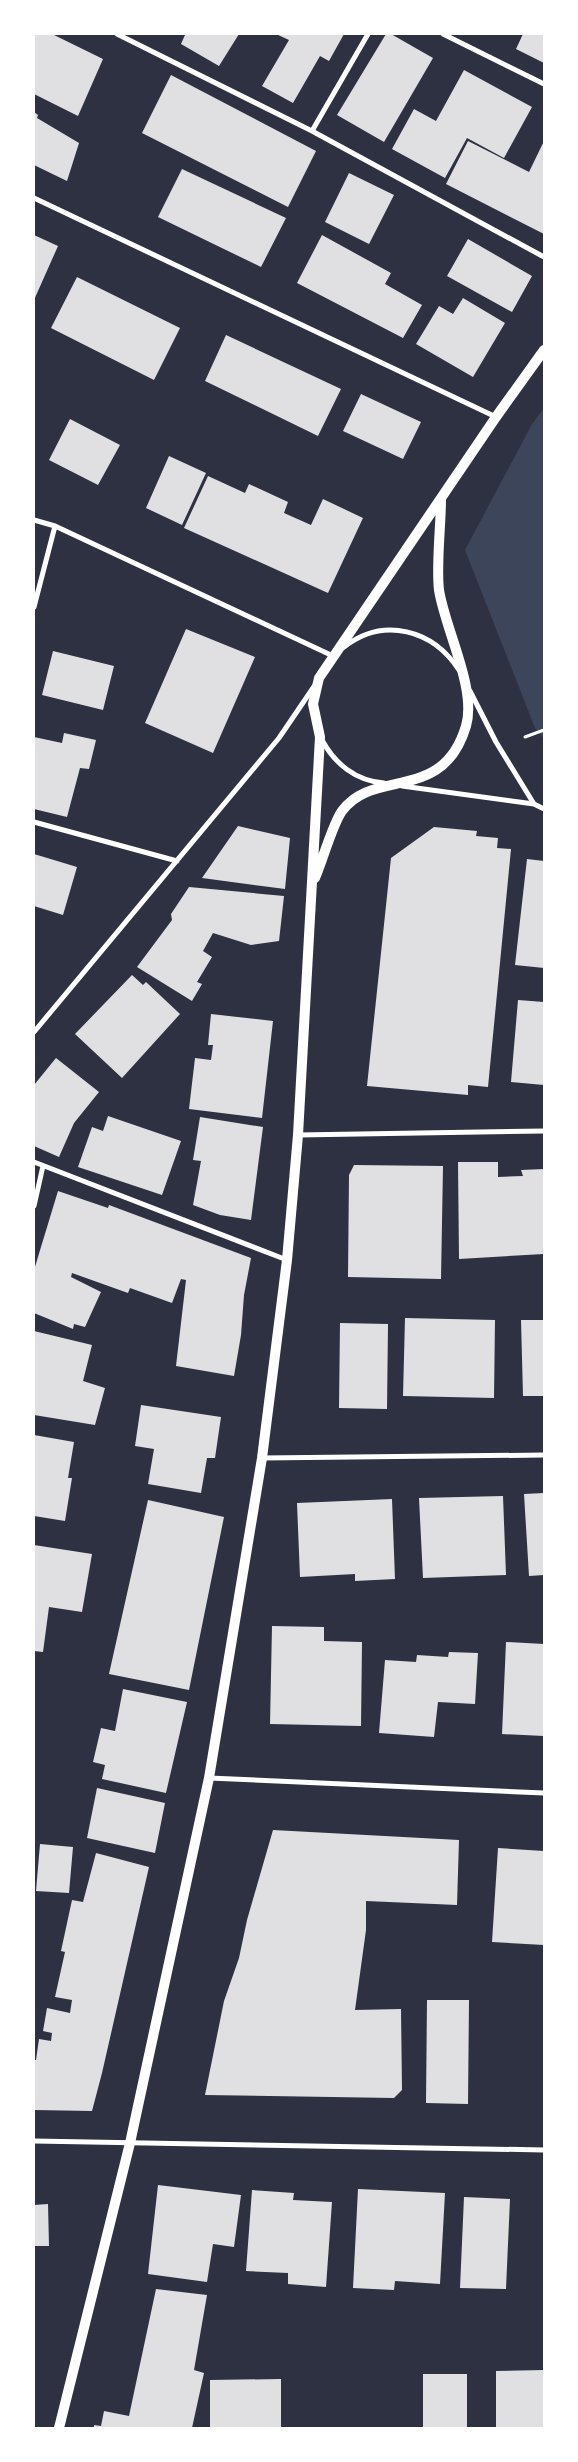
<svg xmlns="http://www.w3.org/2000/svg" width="578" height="2462" font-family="Barlow,sans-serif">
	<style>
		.green { fill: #3c4559 }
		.building { fill: #e0e0e3 }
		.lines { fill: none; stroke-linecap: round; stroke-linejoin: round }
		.path { stroke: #fff; stroke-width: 3 }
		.minor { stroke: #fff; stroke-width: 5 }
		.secondary { stroke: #fff; stroke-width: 10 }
	</style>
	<rect width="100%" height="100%" fill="#2d3142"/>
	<path class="green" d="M544,408V739L535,728L465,550L532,424Z"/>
	<path class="building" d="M34,34H52L103,59L78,116L34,94Z
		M183,34H239L219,66L181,44L185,35Z
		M276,34H344L329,61L320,56L293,103L262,86L289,40Z
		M386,34H391L433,58L384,142L337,115Z
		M523,34H544V63L516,49Z
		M464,70L532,107L504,158L467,138L445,178L392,149L414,109L436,121Z
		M171,75L316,151L288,207L142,133Z
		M34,112L38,115L37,118L79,143L67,181L34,165Z
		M468,141L529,172L544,141V234L446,184Z
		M182,169L286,218L261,267L158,217Z
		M349,173L394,195L369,244L325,222Z
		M34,235L58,246L34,300Z
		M322,235L391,273L385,284L422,305L403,338L297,283Z
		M468,239L532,276L512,312L447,276Z
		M77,277L180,328L154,380L51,328Z
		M463,298L505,323L473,377L416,344L439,306L453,314Z
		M226,335L341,389L318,436L205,381Z
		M361,394L421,422L403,459L343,431Z
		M70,419L120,445L98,485L49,460Z
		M169,456L206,473L182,525L146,508Z
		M208,476L245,493L249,484L288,502L284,513L311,525L323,499L363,518L328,593L184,528Z
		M186,629L255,657L213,753L145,723Z
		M53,651L114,666L103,710L42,695Z
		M64,733L96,740L89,769L80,768L67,817L34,809V737L62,743Z
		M238,826L290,838L285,889L202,878Z
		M434,827L477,831L476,836L498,838L497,848L511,849L488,1087L468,1085V1095L367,1086L391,858Z
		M34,854L77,867L63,915L34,906Z
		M527,859L544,861V968L515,965Z
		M189,887L284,896L279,941L251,945L213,933L203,951L212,957L197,982L202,984L192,1001L137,967L172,920L171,914Z
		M132,975L143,985L146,982L180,1014L122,1078L75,1034Z
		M518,1000L544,1002V1085L511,1082Z
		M211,1014L273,1021L262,1118L189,1109L195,1058L211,1060L213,1045H208Z
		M56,1058L99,1092L74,1123L59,1157L34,1146V1085Z
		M108,1116L181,1141L162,1195L78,1167L92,1127L103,1131Z
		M200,1117L263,1127L251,1220L220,1215L193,1205L201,1161L193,1160Z
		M458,1162H498V1177L523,1176L521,1170L544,1169V1254L459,1259Z
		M354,1165L443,1166L441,1279L348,1277L349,1175Z
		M58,1191L108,1208L109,1205L251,1258L244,1295L241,1335L234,1376L176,1366L186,1280L181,1279L172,1303L130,1288L128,1293L72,1273L71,1277L101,1292L85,1327L74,1324L73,1329L34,1313V1270Z
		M405,1318L495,1320L494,1398L403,1396Z
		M521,1320H544V1396H523Z
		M340,1323L388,1324L387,1409L339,1408Z
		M34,1331L92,1345L83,1381L105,1388L95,1425L34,1415Z
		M141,1405L221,1417L215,1458H207L201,1493L148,1484L154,1449L135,1446Z
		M34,1435L74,1442L68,1478H72L65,1521L34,1516Z
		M544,1493V1575L529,1576L524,1494Z
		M503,1496L506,1575L423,1578L419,1498Z
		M392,1499L395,1579L355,1581V1574L300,1577L297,1503Z
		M148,1500L224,1517L189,1690L109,1674Z
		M34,1545L92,1554L82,1612L49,1607L43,1652L34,1651Z
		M272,1626L324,1627V1641L362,1642L361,1726L270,1724Z
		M506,1642L544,1644V1736L502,1734Z
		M449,1652L478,1653L475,1704L438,1702L434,1737L379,1733L385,1660L416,1662L417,1655L448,1657Z
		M123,1689L187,1702L166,1793L102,1779L105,1765L93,1762L101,1728L115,1731Z
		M97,1788L165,1803L155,1853L87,1838Z
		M273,1830L459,1840L457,1905L366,1901V1930L355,2010L401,2009L402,2090L394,2098L205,2095L224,2001L239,1958L247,1920Z
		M40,1844L73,1847L69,1893L36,1891Z
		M498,1848L544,1851V1945L492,1942Z
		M96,1853L149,1867L102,2073L92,2111L34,2110V2060H36L39,2039L51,2041L52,2033L43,2031L47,2008L70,2013L72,2000L55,1997L65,1952L61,1951L72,1900L83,1902Z
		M427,2000H469L468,2104L426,2103Z
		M158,2185L241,2195L234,2247L213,2244L207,2282L148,2274Z
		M358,2189L445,2193L440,2284L395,2281L394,2290L353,2288Z
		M252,2190L294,2193L293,2200L332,2202L326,2287L288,2284V2273L246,2271Z
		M464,2197L510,2199L506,2289L460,2288Z
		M48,2204L49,2246H34V2205Z
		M156,2289L207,2295L194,2370L204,2373L192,2428H94V2425L101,2426L104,2411L129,2416Z
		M544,2370V2428H496V2371Z
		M423,2374H467V2428H423Z
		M281,2379V2428H210V2380Z"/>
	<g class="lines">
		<path class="path" d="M525,737L544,730"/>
		<path class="minor" d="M117,34L312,131L544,257
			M443,34L544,84
			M312,131L368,34
			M34,198L496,417
			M34,520L55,526L333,656
			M34,607L55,526
			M344,647C384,616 433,630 459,670
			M470,691L496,742L534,804
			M322,740C335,764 356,781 384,783
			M402,786L534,804L544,809
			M34,822L177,861
			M34,1032L279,738L315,685
			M298,1135L544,1131
			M34,1162L287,1260
			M34,1206L43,1166
			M262,1458L544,1455
			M209,1778L544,1793
			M34,2141L544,2150"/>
		<path class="secondary" d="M315,878C322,862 333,823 342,811C374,767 443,804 466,726C477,689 445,629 439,590C436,565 441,525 441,499
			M59,2428L130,2143L209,1778L262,1458L287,1260L298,1135L320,737L313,704L319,678L496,417L544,350"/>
	</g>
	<rect width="578" height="2462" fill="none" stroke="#ffffff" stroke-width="70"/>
</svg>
